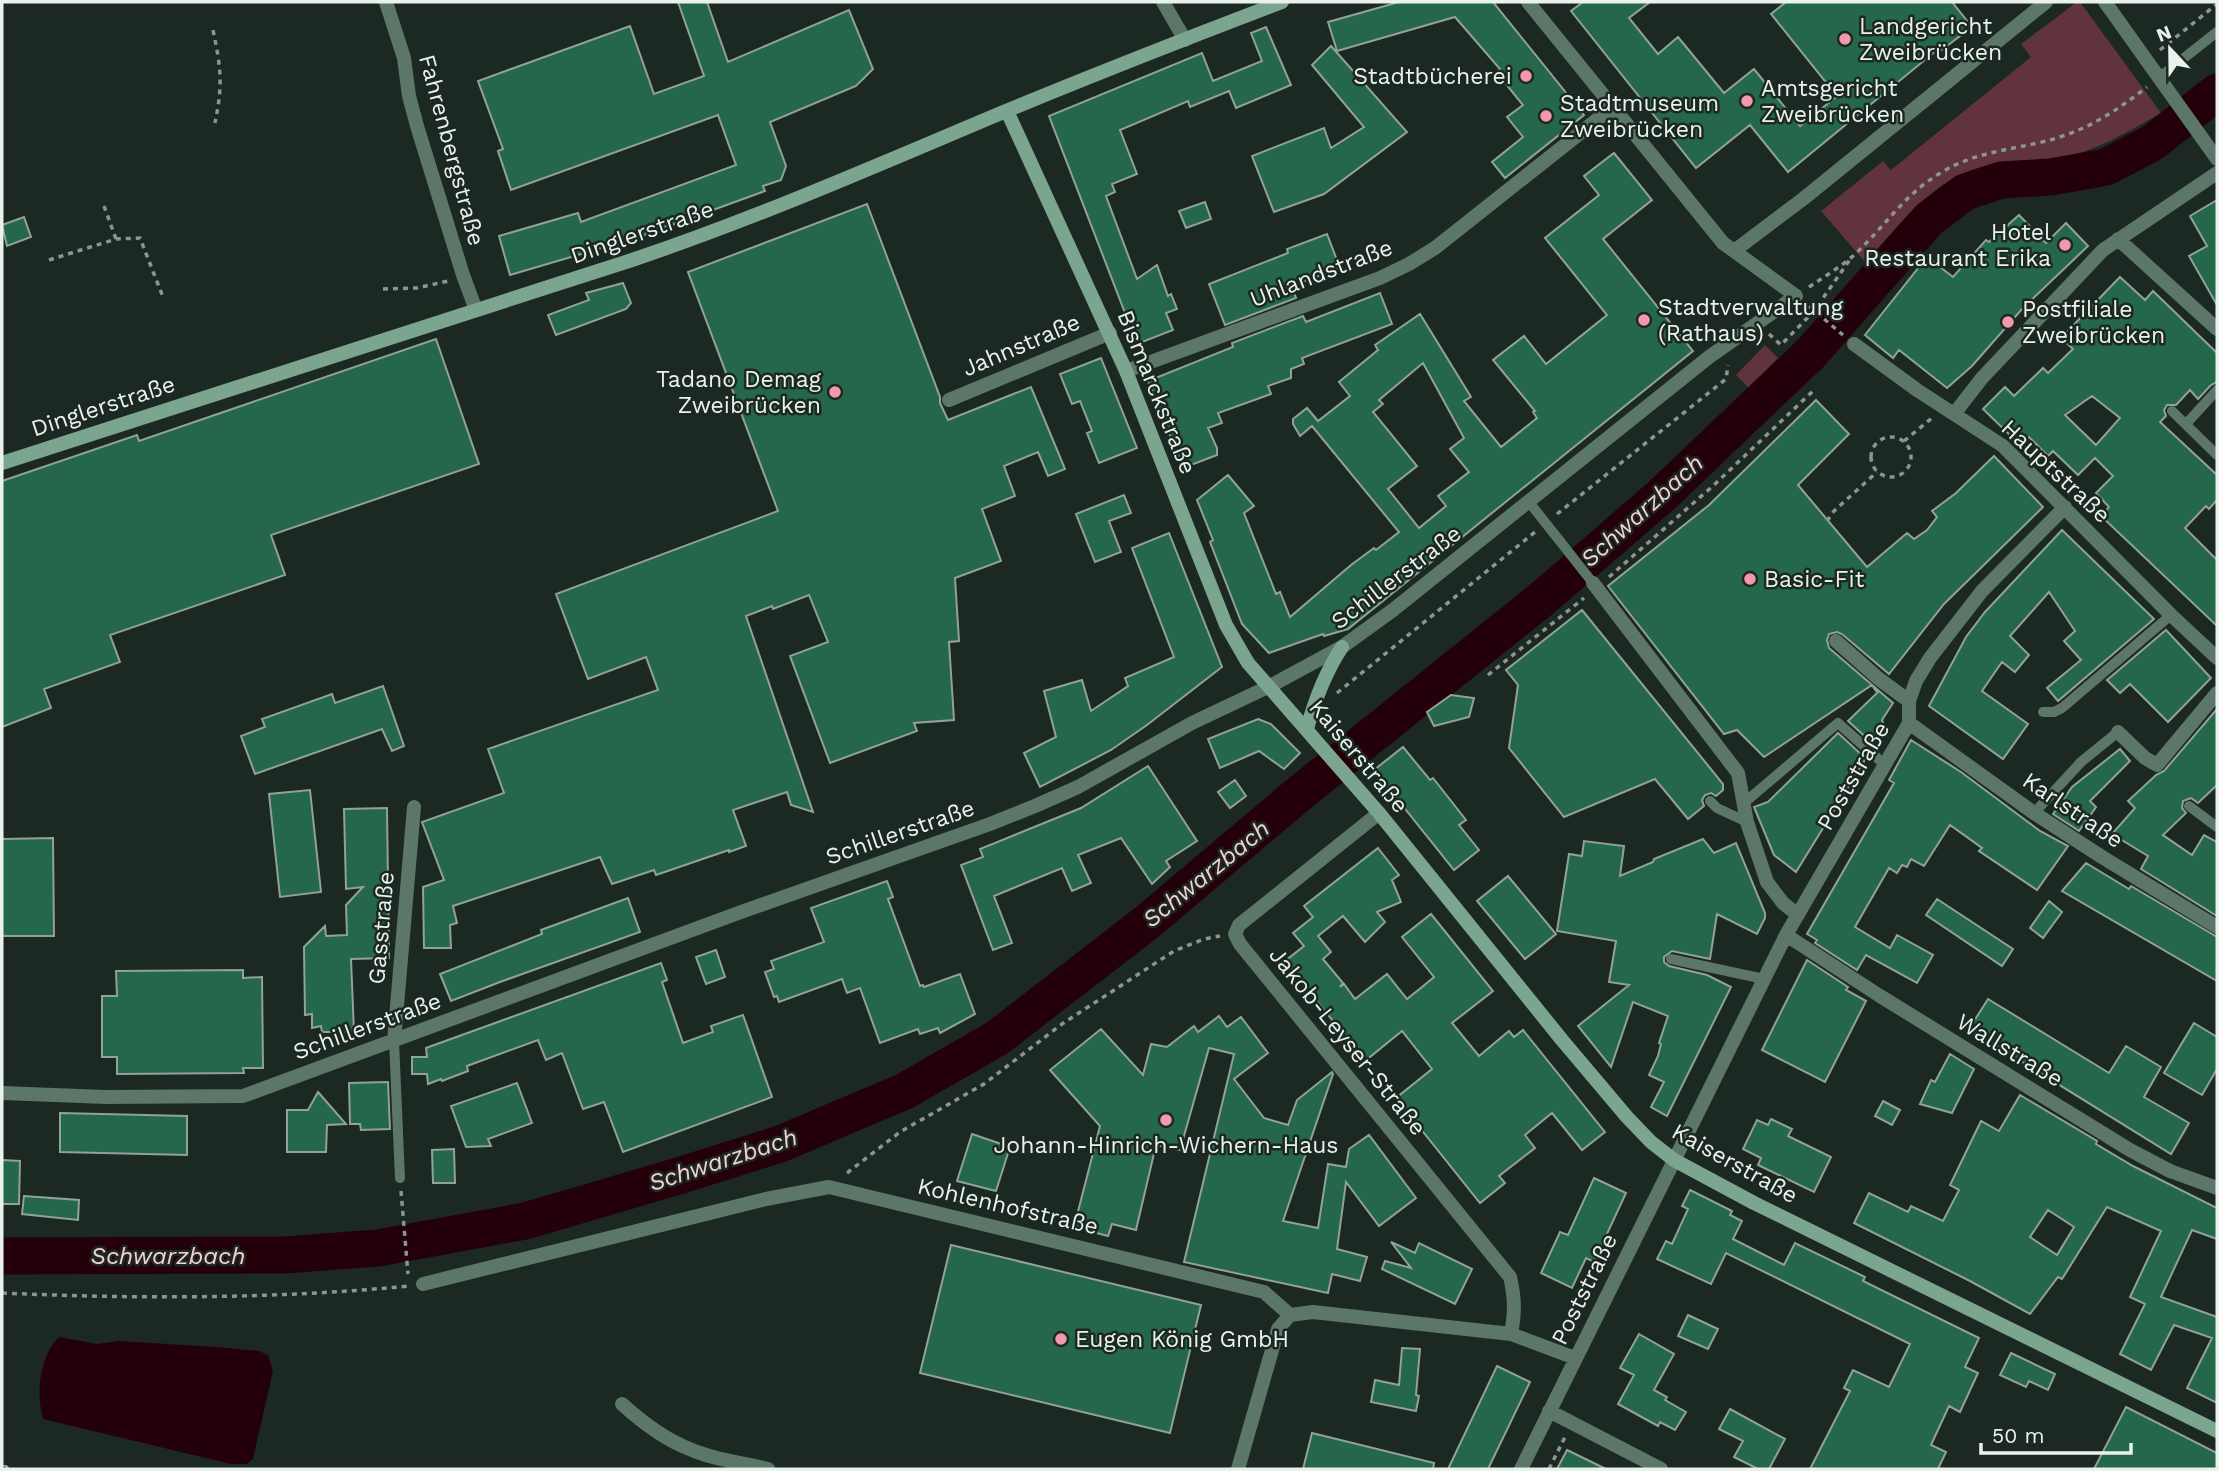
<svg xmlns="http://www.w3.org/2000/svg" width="2219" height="1471" font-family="'Work Sans',sans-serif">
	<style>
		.green { fill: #60333d }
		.water { fill: #24000a }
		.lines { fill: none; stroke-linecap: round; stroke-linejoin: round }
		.river { stroke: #24000a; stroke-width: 37 }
		.building { fill: #25674a; stroke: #92a199; stroke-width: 2; fill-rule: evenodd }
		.path { stroke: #8c9590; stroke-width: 3.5; stroke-dasharray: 5 5; stroke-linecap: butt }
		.lane { stroke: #5c7669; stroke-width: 10 }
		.street { stroke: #5c7669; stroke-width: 14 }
		.secondary { stroke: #7ba58f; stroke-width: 14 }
		.rail-casing { stroke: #a0aaa4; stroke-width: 8 }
		.rail { stroke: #1c2822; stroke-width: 5; stroke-dasharray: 16; stroke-linecap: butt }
		.poi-dot { fill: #f29aac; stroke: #1c2822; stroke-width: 2.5 }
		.labels { text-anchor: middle; stroke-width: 5; stroke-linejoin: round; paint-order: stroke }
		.poi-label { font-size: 23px; fill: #eaf2ed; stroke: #1c2822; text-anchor: start }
		.street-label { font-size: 23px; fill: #eaf2ed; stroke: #1c2822 }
		.water-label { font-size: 24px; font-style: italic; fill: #f7cfd6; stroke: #1c2822 }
	</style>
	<rect width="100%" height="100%" fill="#1c2822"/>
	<path class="green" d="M2077,2H2080L2161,113C2128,132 2096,151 2059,159C2049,162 2037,161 2027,161C2001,162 1978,165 1954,178C1918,198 1893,233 1865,262L1821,211L1883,161L1891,170L2031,57L2021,44Z
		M1765,345L1778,358L1749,388L1736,375Z"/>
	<path class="water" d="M59,1337L97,1344L119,1341L215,1347L259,1351L268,1355L273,1371L253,1459L247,1464H231L43,1419C36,1393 39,1357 59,1337Z"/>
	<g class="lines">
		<path class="river" d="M2,1256L284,1255L378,1248L525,1221L675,1177L780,1144L905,1091L997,1038L1146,923L1300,793L1543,598L1662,495L1811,353L1929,219L1965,192L2001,180L2051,177L2106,167L2152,143L2217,92"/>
	</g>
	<path class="building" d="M678,2H707L728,62L849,10L873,69L856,86L770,122L786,166L781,180L763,186L765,191L606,249L605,247L510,275L499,236L578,213L581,222L736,165L718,115L511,190L498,151L503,149L478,81L630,26L654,94L704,76Z
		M1399,2H1493L1584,115L1505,178L1492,162L1523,137L1507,117L1523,105L1496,72L1500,69L1455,17L1337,51L1328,22Z
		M1583,2H1650L1629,18L1658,54L1678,37L1724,93L1754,69L1800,126L1837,96L1771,14L1786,2H1952L1972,27L1939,52L1937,50L1788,172L1750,125L1696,168L1571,11Z
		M1266,27L1291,85L1236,108L1229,91L1190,107L1188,101L1120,130L1137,174L1112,184L1115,192L1106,196L1137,279L1157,265L1168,296L1171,294L1177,309L1166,313L1173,330L1137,344L1049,116L1202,53L1213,81L1262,61L1251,33Z
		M1331,46L1407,132L1324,194L1274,212L1252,156L1324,128L1331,148L1364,127L1312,65Z
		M1614,153L1652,200L1603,239L1693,351L1348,629L1324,636L1323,634L1269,653L1242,624L1210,542L1213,540L1197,500L1228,475L1254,506L1244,513L1276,594L1280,592L1290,617L1351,565L1374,548L1376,550L1399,532L1312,426L1300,436L1293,424V419L1307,408L1318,421L1350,396L1339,382L1378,350L1375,345L1420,314L1471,397L1464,401L1501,447L1537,418L1533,412L1535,411L1493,360L1524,336L1546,364L1607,315L1545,238L1599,195L1584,176ZM1423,363L1464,438L1450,449L1469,472L1438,496L1446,506L1419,528L1388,489L1417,466L1373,412L1383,404L1379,400Z
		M2217,200V305L2189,256L2207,246L2190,216Z
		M1205,202L1211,219L1186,228L1179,211Z
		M867,204L940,397V403L948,420L1031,387L1065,469L1048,476L1038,452L1004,466L1015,496L982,509L1001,561L955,578L959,641L949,642L954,720L914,723L917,731L830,763L790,656L828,642L809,595L773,609L772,606L746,616L813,812L791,805L787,792L733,810L746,846L729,852V850L656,875L654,870L612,884L600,857L453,906L457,923L450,925L451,948H424L423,887L444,880L422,822L504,793L488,749L658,690L646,657L588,679L556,594L778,511L688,272Z
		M2019,215L2046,243L2066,223L2088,246L2022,309L1972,366L1947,388L1899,350L1893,358L1865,335L1927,257L1953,277L1986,240L1989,242Z
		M24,217L31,237L7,246L2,225Z
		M1327,234L1340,268L1292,286L1296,298L1225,325L1209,284L1288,253L1287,249Z
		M2120,277L2145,300L2153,291L2217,353V382L2211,385L2198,399L2190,390L2176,405H2167L2164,410L2166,416L2160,422L2217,475V500L2209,509L2206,506L2185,528L2217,560V626L2101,516L2109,507L2096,493L2113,476L2095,458L2078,475L2053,451L2048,456L2029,437L2020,445L1983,409L2005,387L2014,396L2043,368L2048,373L2073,349L2061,338ZM2092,396L2120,418L2096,445L2065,415Z
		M623,283L631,303L626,309L556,335L548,315L589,300L586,293Z
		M1380,293L1392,324L1302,358L1304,364L1291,369V378L1268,386L1271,394L1218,413L1222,423L1208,428L1217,448V455L1183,468L1148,381L1233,347L1232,343L1303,316L1306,322Z
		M436,339L479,464L271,535L285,575L110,635L120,662L44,689L51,708L2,727V481L137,435L139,441Z
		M1101,358L1137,448L1099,463L1087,433L1092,431L1080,401L1072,404L1060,374Z
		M1816,400L1849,434L1798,485L1867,567L1907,533L1914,539L1927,530L1937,517L1932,511L1956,493L1994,456L2043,507L1944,604L1889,674L1842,634L1837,632L1829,634L1827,640L1829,648L1878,690L1876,691L1872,685L1764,757L1737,730L1724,734L1608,586L1709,505Z
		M1124,495L1131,513L1109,521L1121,552L1095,562L1076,514Z
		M2062,530L2154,619L2058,701L2047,688L2081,660L2064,641L2075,631L2049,592L2010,636L2029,655L2015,672L2002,662L1982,691L2028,724L2003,759L1929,706L1966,637L1985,612Z
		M1169,533L1222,667L1147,725L1111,750L1040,787L1024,753L1056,737L1044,691L1082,680L1091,711L1128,686L1125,678L1174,657L1132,548Z
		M1582,610L1723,784V790L1716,796L1711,793L1705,795L1702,800L1704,806L1688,819L1655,779L1564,817L1509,748L1518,685L1506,670Z
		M2166,630L2211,678L2168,722L2130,684L2120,693L2107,680Z
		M383,686L404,746L392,751L382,729L255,774L241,736L265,727L262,719L332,694L335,703Z
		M1879,691L1893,703L1882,720L1884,725L1870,741L1848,721Z
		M1451,695L1474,698L1469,717L1434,726L1427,712Z
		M2217,709V785L2198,803L2191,798L2183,801L2182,808L2186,813L2163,835L2192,855L2204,835L2217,842V916L2141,869L2148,856L2112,834L2135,808L2128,801L2156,775L2164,771Z
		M1258,719L1271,724L1300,753L1284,769L1259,751L1220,768L1208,739Z
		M1838,733L1864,757L1865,760L1796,872L1774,855L1754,807L1768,802Z
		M1911,740L1961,772L2040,831L2068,846L2037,890L1979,851L1982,848L1950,825L1924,866L1911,859L1907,867L1902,865L1897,873L1889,868L1855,927L1890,948L1897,935L1933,955L1917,983L1866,955L1857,970L1815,943L1817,940L1807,934L1894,783L1889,780Z
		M1403,747L1430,780L1433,778L1466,820L1459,825L1479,850L1454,870L1374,770Z
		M2120,749L2130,761L2090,801L2096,807L2079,831L2053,814L2072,787Z
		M1148,766L1197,841L1166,861L1170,867L1152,884L1121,838L1078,855L1091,883L1072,891L1062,868L994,896L1012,943L993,950L961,865L983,857L980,849L1081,808Z
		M1235,780L1246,796L1230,808L1218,792Z
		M310,790L321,892L280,897L269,794Z
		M387,808L389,958L351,959L354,1032H322L321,1026L312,1028V1014L305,1015L304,947L325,926L326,936L347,935L346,905L363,887L346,889L344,809Z
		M53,838L54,936H2V839Z
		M1703,839L1714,853L1736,843L1765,913V918L1757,934L1717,914L1710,959L1672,951L1664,957V962L1669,966L1707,975L1731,987L1667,1116L1651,1107L1664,1082L1649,1075L1658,1056L1661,1044L1659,1043L1668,1016L1633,1002L1611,1067L1578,1026L1629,985L1609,982L1616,941L1557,931L1569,854L1582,856L1584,841L1624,846L1620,876L1653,862L1654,859Z
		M1378,848L1399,875L1392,880L1401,902L1377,912L1385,922L1365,942L1343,916L1318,936L1331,952L1323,959L1343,983L1340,987L1344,984L1355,999L1387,974L1407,999L1422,987L1434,977L1402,937L1431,914L1493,991L1452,1023L1479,1056L1509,1031L1514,1037L1523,1030L1605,1132L1582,1150L1552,1113L1525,1135L1535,1148L1499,1176L1505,1183L1480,1203L1396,1098L1432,1069L1402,1031L1365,1061L1285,961L1304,946L1293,933L1313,917L1304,906Z
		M2086,863L2129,889L2131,886L2217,937V981L2062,891Z
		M1508,876L1556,934L1525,959L1477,901Z
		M887,881L893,897L888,899L920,986L923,985L924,987L960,974L975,1014L940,1033L938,1028L920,1034L918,1029L880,1043L860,988L847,993L842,979L779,1002L777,996L774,997L765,972L774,969L771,961L824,942L811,908Z
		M628,898L640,932L500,982L451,1001L440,974L542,934L541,930Z
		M1937,899L2013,949L2002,966L1926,915Z
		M2049,901L2062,912L2043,938L2030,928Z
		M716,950L725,977L706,984L696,957Z
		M1807,960L1848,987L1846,990L1866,1001L1825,1082L1762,1050Z
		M661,963L667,980L662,982L683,1043L713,1032L711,1026L743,1015L772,1097L623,1152L604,1102L583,1109L562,1053L546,1060L538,1040L467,1066L468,1071L442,1081L441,1079L428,1084L427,1074H412V1057H427L426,1048Z
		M243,970V978L262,977L263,1068H243L244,1073L117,1074V1057H102V996H117L116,971Z
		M1988,999L2109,1073L2126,1046L2161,1067L2144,1097L2189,1123L2171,1154L1969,1029Z
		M1219,1016L1227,1027L1241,1017L1268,1053L1234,1079L1264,1118L1288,1125L1297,1100L1332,1072L1333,1074L1283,1221L1318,1228L1328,1164L1346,1167L1349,1149L1369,1135L1416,1198L1379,1226L1346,1182L1337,1249L1367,1257L1360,1281L1332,1274L1328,1293L1184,1262L1234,1054L1209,1048L1180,1150L1156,1145L1136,1230L1112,1224L1108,1236L1074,1227L1100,1126L1050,1070L1101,1029L1143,1075L1151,1044L1167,1047L1194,1026L1198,1032Z
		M2194,1023L2217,1037V1069L2202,1095L2164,1073Z
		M1950,1054L1974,1069L1952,1113L1920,1104L1931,1080L1935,1082Z
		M388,1082L390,1129L361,1130L360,1124H350L349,1083Z
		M517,1083L532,1123L488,1139L491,1146L466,1147L451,1106Z
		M318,1092L346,1124L327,1125L326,1152H287V1110H308Z
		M2020,1095L2097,1141L2096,1144L2133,1166L2217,1208V1239L2192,1230L2161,1297L2217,1317V1403L2187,1388L2212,1338L2174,1325L2151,1370L2120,1354L2145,1304L2130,1297L2161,1231L2107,1207L2062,1279L2058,1277L2030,1314L1970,1281L1854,1223L1869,1193L1908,1212L1911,1206L1943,1221L1959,1190L1950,1185L1981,1121L1999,1131ZM2048,1210L2074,1227L2057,1255L2030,1237Z
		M1883,1101L1900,1110L1892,1125L1875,1116Z
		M60,1113L187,1116V1155L60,1152Z
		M1771,1119L1792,1129L1788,1136L1831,1157L1814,1192L1758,1165L1761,1158L1743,1149L1757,1120L1768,1125Z
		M972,1134L1010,1147L996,1191L957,1181Z
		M454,1149L455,1183H433L432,1150Z
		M2,1160L20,1161L19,1204H2Z
		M1594,1178L1626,1193L1594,1262L1586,1258L1572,1288L1541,1273L1560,1232L1568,1235Z
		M1690,1190L1732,1211L1730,1215L1742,1221L1733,1239L1784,1265L1795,1243L1865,1277L1863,1281L1979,1338L1965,1367L1978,1373L1960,1412L1949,1406L1931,1445L1946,1452L1938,1469H1810L1850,1391L1844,1388L1853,1370L1889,1387L1910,1344L1726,1253L1711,1284L1657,1259L1666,1241L1672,1244L1688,1209L1682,1206Z
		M24,1196L79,1200L78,1220L22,1214Z
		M1391,1242L1415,1253L1419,1243L1472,1269L1455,1304L1382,1269L1385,1261L1411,1268Z
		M951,1245L1201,1305L1170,1433L920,1373Z
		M1688,1315L1718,1329L1708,1349L1678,1336Z
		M1639,1334L1674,1354L1654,1390L1667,1397L1665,1400L1686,1412L1675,1430L1660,1422L1658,1426L1618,1404L1634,1375L1620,1368Z
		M1402,1348L1420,1349L1416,1395L1419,1396L1416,1411L1371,1402L1375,1380L1399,1385Z
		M2011,1353L2055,1374L2048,1390L2029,1381L2026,1387L2000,1375Z
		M1497,1366L1530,1382L1488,1469H1448Z
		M2126,1407L2217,1453V1469H2094Z
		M1730,1409L1785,1439L1769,1469H1758L1734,1457L1743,1441L1719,1429Z
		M1312,1433L1434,1463L1433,1469H1303Z
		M1567,1450L1606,1469H1557Z"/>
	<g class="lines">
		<path class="path" d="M213,30C221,68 223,85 215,123
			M2160,50L2217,4
			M104,206L116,239
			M49,260L116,239L140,238L163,297
			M1809,287C1824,277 1840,267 1853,256C1885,227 1903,195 1942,172C1980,149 2020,150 2060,137C2094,126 2120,108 2147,87
			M383,289L417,288L448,281
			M1809,306L1843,335
			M1769,334L1781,345L1814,311L1851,258
			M1871 457a20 20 0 1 1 40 0a20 20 0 1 1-40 0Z
			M1904,441L1932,418
			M1557,514L1726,379L1728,365
			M1827,521L1834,511L1877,472
			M1609,577L1714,485L1814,390
			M1488,675L1584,598
			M1337,693L1535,532
			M847,1173L900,1132L984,1084L1062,1024L1174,951L1204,939L1220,936
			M401,1191L408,1274
			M2,1293C137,1299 274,1299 409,1286
			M1549,1469L1565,1437"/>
		<path class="lane" d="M2160,77L2217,32
			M2172,411L2217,455
			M2186,424L2217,390
			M1529,502L1593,583
			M2043,712H2054L2062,708L2171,615
			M1710,801L1717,808L1747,822
			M1744,803L1838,723L1885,765
			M2189,806L2217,827
			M2034,813L2081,762L2118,732
			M1671,959L1764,979
			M394,1041L400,1178"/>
		<path class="street" d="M386,2L404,58L409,96L417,126L463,275L476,310
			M1163,2L1185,40
			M2105,2L2217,159
			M2118,239L2217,329
			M1734,251L1803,199L2046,2
			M1854,344L1917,390L2003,446L2171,615L2217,658
			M1126,371L1380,278L1409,264L1435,248L1613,107
			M949,400L1110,333
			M1954,414L1982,378L2103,250L2217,173
			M1593,583L1738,773L1747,822L1767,882L1783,903L1798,915
			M1836,641L1879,679L1909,701
			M1909,723L2034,813L2102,857L2217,927
			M2118,732L2145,758L2157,765L2217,693
			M1379,813L1239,925L1235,934L1240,944L1510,1277C1515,1298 1515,1313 1511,1334
			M1786,935L1880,996L2130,1150L2170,1171L2217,1188
			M394,1041L414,807
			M2,1093L106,1097L243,1096L741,912L990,824L1035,806L1078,787L1192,723L1270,686L1342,647L1393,610L1709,357L1796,296L1723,243L1528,2
			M423,1284L766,1199L829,1187L1264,1292L1290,1315L1313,1312L1511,1334L1575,1358
			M622,1404C643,1423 665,1440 692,1450C715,1460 743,1463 768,1469
			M1549,1411L1661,1469
			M1238,1469L1278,1329L1290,1315
			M1521,1469L1786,935L1909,723V701L1916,681L1930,658L1982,591L2065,507"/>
		<path class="secondary" d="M1007,111L1126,371L1226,625L1248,663L1379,813L1562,1040L1627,1117L1651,1142L1674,1160L1754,1203L2217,1431
			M2,463L632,260C760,217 882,163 1006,111C1098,73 1190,37 1282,2
			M1307,729C1315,699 1325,673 1342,647"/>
		<g class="rail-casing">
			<path id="rail" d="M2,1469H5"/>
		</g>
		<use href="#rail" class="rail"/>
	</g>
	<g class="poi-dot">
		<circle cx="1845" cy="39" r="7"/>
		<circle cx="1526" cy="76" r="7"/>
		<circle cx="1747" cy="101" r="7"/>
		<circle cx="1546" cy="116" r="7"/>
		<circle cx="2065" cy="245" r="7"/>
		<circle cx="1644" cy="320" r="7"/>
		<circle cx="2008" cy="322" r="7"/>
		<circle cx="835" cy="392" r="7"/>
		<circle cx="1750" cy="579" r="7"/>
		<circle cx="1166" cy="1120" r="7"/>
		<circle cx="1061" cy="1339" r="7"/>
	</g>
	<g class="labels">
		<g class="poi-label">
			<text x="1859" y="34">Landgericht<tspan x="1859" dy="26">Zweibrücken</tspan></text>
			<text x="1512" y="84" text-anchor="end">Stadtbücherei</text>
			<text x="1761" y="96">Amtsgericht<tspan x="1761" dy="26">Zweibrücken</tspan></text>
			<text x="1560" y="111">Stadtmuseum<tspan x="1560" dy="26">Zweibrücken</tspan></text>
			<text x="2051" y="240" text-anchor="end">Hotel<tspan x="2051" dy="26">Restaurant Erika</tspan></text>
			<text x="1658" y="315">Stadtverwaltung<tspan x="1658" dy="26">(Rathaus)</tspan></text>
			<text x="2022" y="317">Postfiliale<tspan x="2022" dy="26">Zweibrücken</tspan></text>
			<text x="821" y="387" text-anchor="end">Tadano Demag<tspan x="821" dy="26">Zweibrücken</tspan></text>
			<text x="1764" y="587">Basic-Fit</text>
			<text x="1166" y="1153" text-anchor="middle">Johann-Hinrich-Wichern-Haus</text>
			<text x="1075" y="1347">Eugen König GmbH</text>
		</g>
		<g class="street-label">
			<text transform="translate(452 150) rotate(75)" y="8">Fahrenbergstraße</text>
			<text transform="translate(642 232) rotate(-19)" y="8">Dinglerstraße</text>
			<text transform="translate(1321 273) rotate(-21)" y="8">Uhlandstraße</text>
			<text transform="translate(1021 345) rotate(-23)" y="8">Jahnstraße</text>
			<text transform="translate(1157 392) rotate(68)" y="8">Bismarckstraße</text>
			<text transform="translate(103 406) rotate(-18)" y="8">Dinglerstraße</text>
			<text transform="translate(2056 471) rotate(43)" y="8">Hauptstraße</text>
			<text transform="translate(1396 577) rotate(-37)" y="8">Schillerstraße</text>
			<text transform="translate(1359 756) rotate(50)" y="8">Kaiserstraße</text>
			<text transform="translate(1853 776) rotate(-60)" y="8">Poststraße</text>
			<text transform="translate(2073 810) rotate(34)" y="8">Karlstraße</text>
			<text transform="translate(900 832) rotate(-19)" y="8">Schillerstraße</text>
			<text transform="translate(381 928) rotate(-85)" y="8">Gasstraße</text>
			<text transform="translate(367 1026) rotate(-20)" y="8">Schillerstraße</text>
			<text transform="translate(1348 1041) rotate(51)" y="8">Jakob-Leyser-Straße</text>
			<text transform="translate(2010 1050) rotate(31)" y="8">Wallstraße</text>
			<text transform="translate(1735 1163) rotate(29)" y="8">Kaiserstraße</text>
			<text transform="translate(1008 1206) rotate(13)" y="8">Kohlenhofstraße</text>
			<text transform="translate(1584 1289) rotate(-64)" y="8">Poststraße</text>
		</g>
		<g class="water-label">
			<text transform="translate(1642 511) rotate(-42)" y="8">Schwarzbach</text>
			<text transform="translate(1206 874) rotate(-39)" y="8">Schwarzbach</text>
			<text transform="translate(723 1160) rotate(-18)" y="8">Schwarzbach</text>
			<text x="168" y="1264">Schwarzbach</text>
		</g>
	</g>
	<rect width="2219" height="1471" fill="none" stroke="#eaf2ed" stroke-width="7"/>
	<g transform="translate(2170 49) rotate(338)" stroke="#1c2822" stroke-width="5" paint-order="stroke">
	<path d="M0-5L12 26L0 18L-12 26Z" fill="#eaf2ed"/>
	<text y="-10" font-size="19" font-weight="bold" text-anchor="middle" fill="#eaf2ed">N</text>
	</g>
	<path d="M1981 1443v10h150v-10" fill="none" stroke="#eaf2ed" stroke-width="3.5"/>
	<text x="1992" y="1443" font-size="21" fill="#eaf2ed" stroke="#1c2822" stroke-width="5" paint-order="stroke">50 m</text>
</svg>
